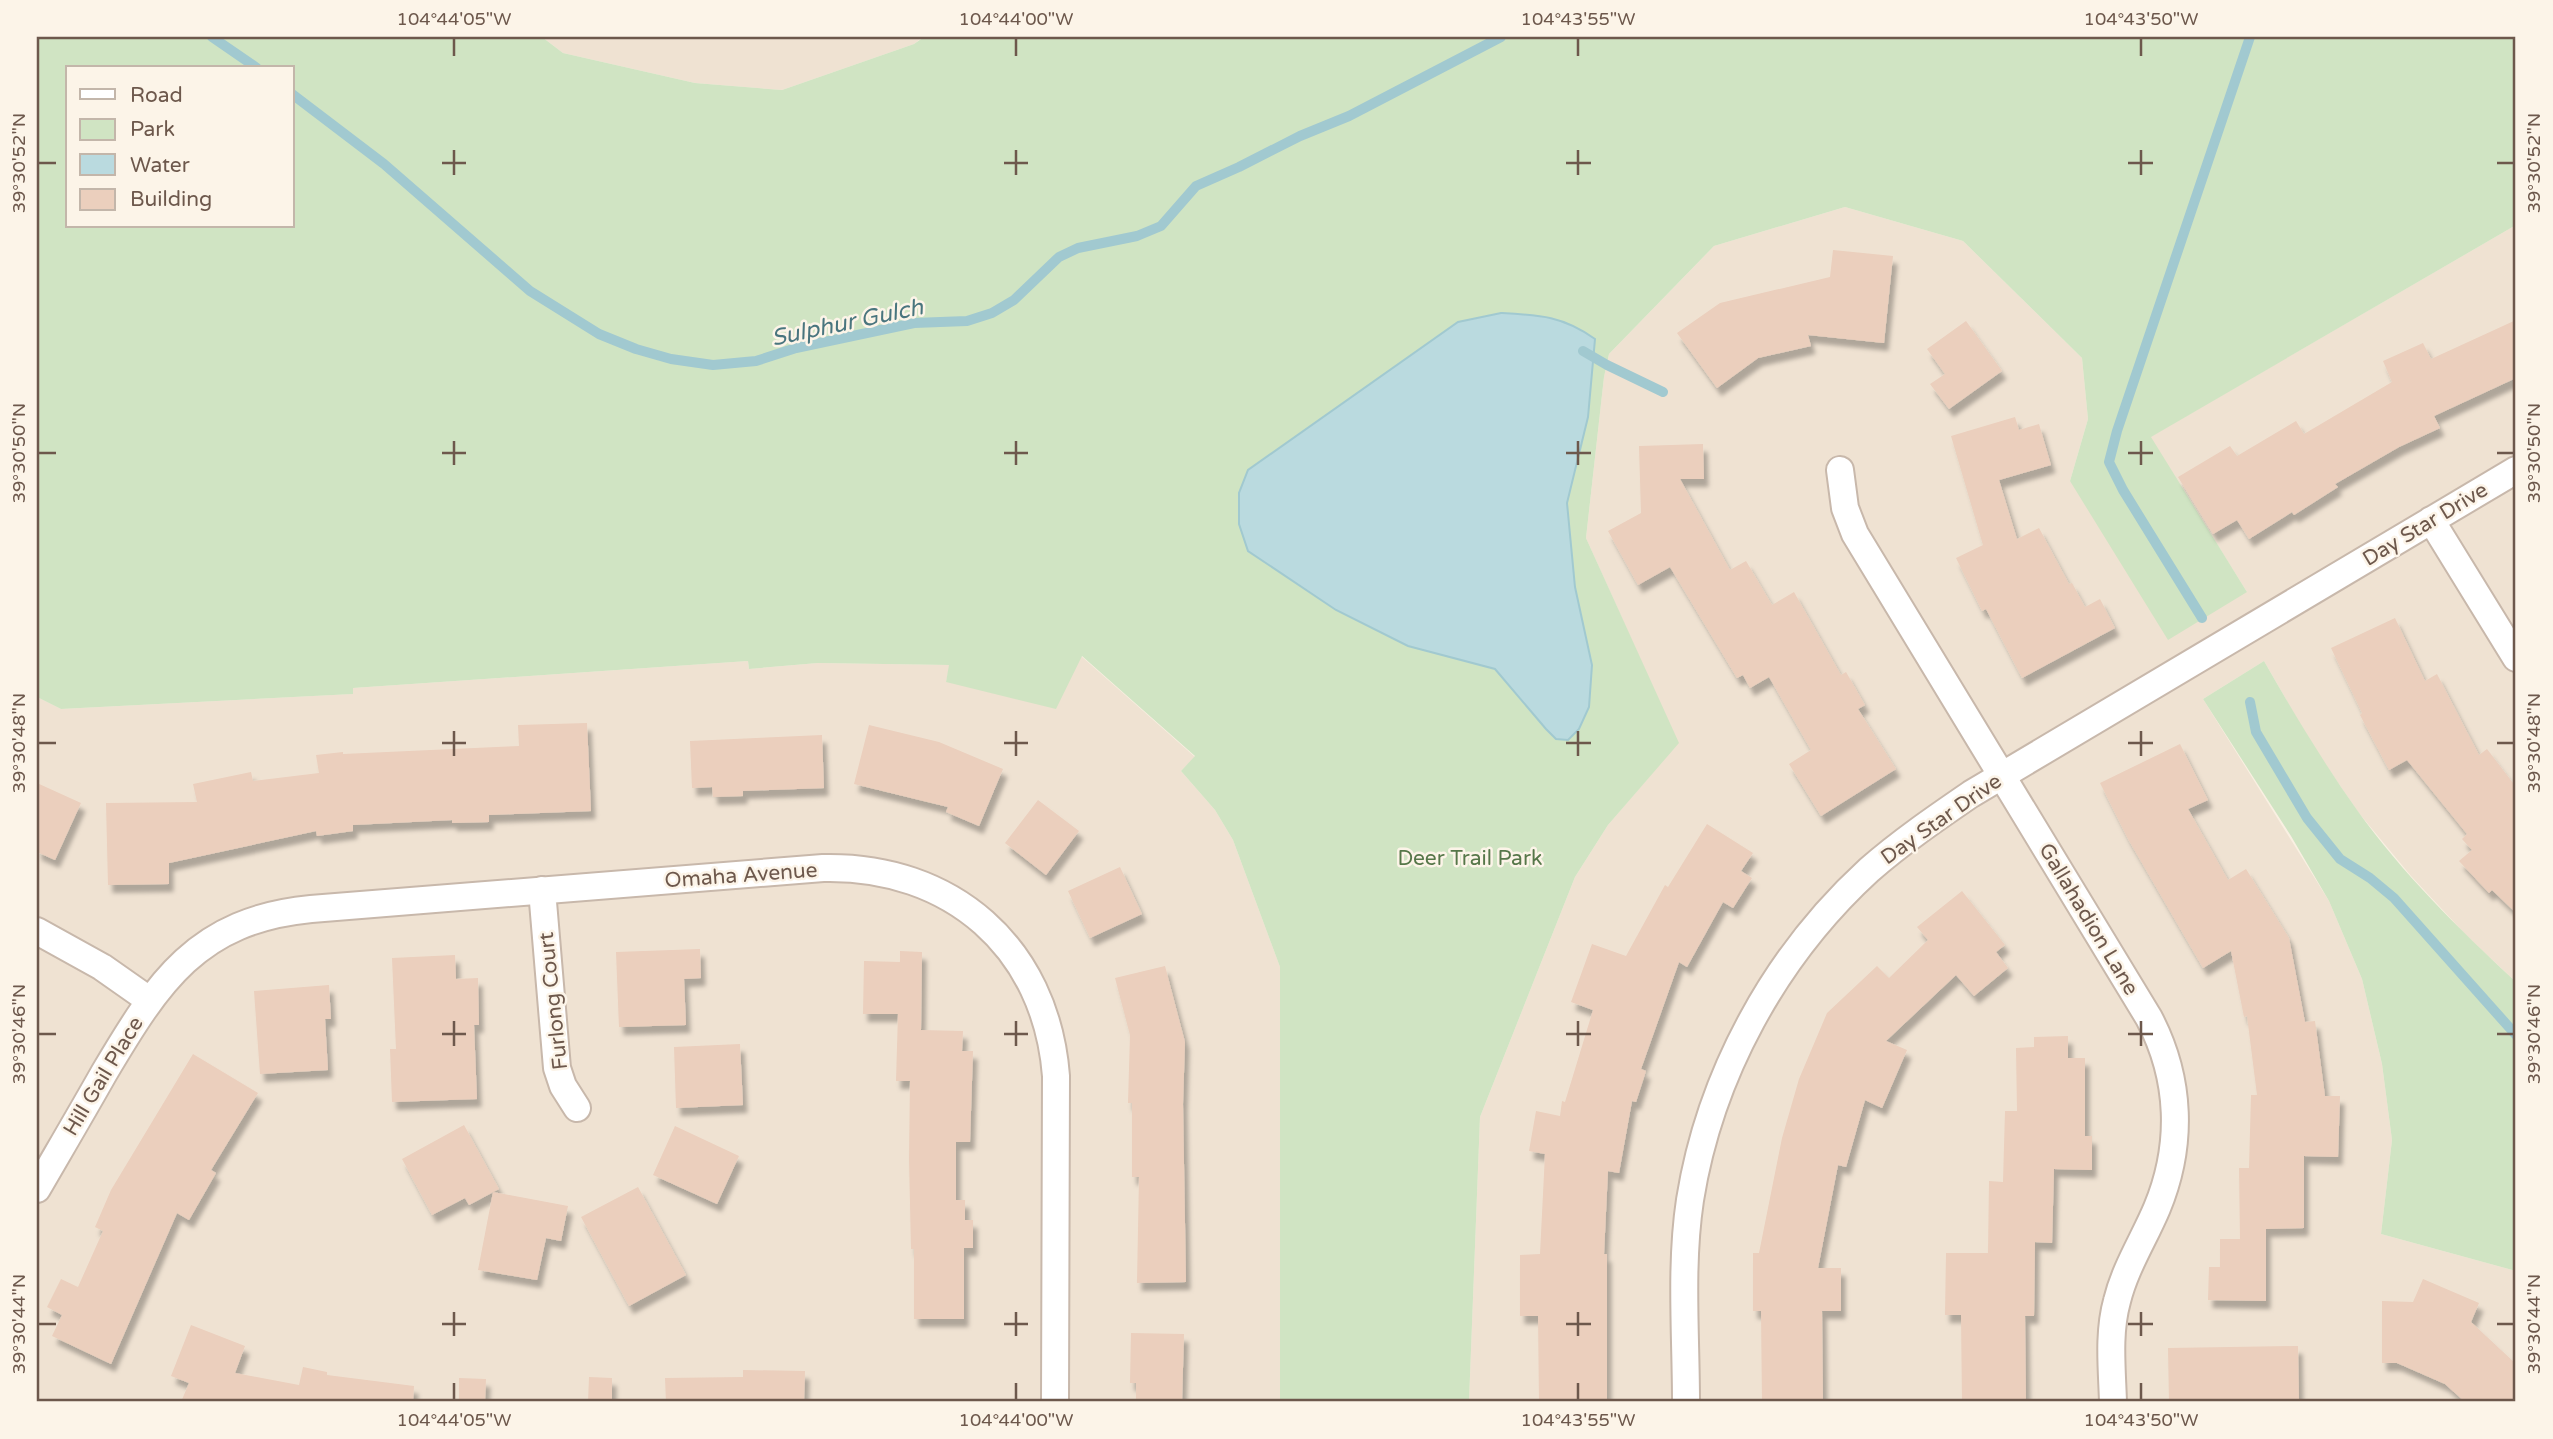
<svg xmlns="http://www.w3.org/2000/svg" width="2553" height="1439" font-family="'Varela Round',sans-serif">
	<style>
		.residential { fill: #efe2d2 }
		.green { fill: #d0e4c3; fill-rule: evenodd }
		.water { fill: #badadf; stroke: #a1c9d0; stroke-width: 2 }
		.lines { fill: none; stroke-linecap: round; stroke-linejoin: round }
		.stream { stroke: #a1c9d0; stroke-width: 10 }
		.building { fill: #ebcfbd; filter: url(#shadow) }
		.minor-casing { stroke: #c8b8ab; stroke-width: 30 }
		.minor { stroke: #fff; stroke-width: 26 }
		.ticks { fill: none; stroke: #6d584c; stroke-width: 2.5 }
		.labels { text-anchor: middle; stroke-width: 5; stroke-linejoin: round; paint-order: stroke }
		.street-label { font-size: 21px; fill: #6d584c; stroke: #fcf4e8 }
		.park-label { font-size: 21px; fill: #567749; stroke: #fcf4e8 }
		.water-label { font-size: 23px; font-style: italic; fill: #49757e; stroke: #fcf4e8 }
		.neatline { fill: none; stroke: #6d584c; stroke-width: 2.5 }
		.ticks-label { font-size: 18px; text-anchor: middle; fill: #6d584c }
	</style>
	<defs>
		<filter id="shadow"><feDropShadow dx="4.5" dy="8" stdDeviation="2" flood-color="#0004"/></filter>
	</defs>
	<rect width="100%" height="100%" fill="#f9f0e2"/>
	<path class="residential" d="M542,37H923L914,44L782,90L695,83L563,53Z
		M1845,207L1963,241L2082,358L2088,419L2070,481L2247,592L2150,437L2516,225V982L2467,936L2411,876L2358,812L2311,743L2264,661L2203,699L2329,901L2362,979L2382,1064L2392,1140L2381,1234L2516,1271V1402H1469L1480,1117L1575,877L1608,825L1678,743L1586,538L1604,377L1609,354L1714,246Z
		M1081,656L1195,757L1181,771L1215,810L1233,840L1280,967V1402H37V697L61,709L352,694L353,688L748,661L749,669L818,663L950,665L946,682Z"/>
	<path class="green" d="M37,37H542L563,53L695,83L782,90L914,44L924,37H2516V225L2151,437L2247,592L2168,640L2070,481L2088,419L2082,358L1963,241L1845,207L1714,246L1609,354L1604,377L1586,538L1679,743L1608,825L1575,877L1480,1117L1469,1402H1280V967L1233,840L1215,810L1181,771L1195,756L1082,656L1056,709L946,682L949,665L818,663L749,669L748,661L353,688V694L61,709L37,697ZM68,68H292V226H68Z
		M2264,661C2293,712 2323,762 2357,810C2402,873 2459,929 2516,982V1271L2381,1234L2392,1140L2382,1064L2362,979L2329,901L2291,836L2203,699Z"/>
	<path class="water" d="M1501,313C1540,315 1563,316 1595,339L1588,417L1567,503L1575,587L1592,665L1589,707L1579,729L1568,740L1556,739L1546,729L1495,669L1408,646L1336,610L1248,551L1239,524V493L1248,470L1458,322Z"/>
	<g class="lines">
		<path class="stream" d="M212,37L257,68
			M292,94L384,164L530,291L599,334L636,349L671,359L713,365L756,361L796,348L914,323L967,321L992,313L1014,300L1059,257L1078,248L1137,236L1161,226L1196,186L1239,167L1300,136L1349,116L1501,37
			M1583,351L1607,365L1663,392
			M2202,618L2123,490L2109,462L2117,431L2250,37
			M2250,702L2256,732L2307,818L2340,859L2370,878L2394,898L2516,1035"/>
	</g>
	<path class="building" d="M1833,250L1893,256L1884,343L1808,335L1811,346L1758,358L1717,388L1677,333L1720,303L1830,277Z
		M2516,320V378L2434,416L2440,428L2399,447L2335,484L2338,487L2294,515L2292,512L2249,539L2237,520L2213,534L2178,477L2230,446L2237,456L2296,421L2304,434L2392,382L2383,361L2423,343L2431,359Z
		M1966,321L2002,371L1949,409L1930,384L1945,374L1927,349Z
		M2015,417L2019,430L2039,424L2051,465L1999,480L2017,539L2039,528L2069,584L2072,583L2085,607L2100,599L2115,628L2022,678L1986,609L1982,611L1956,558L1983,545L1951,436Z
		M1703,444L1704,479H1680L1730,570L1746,561L1772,605L1794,592L1841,675L1846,672L1865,705L1858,709L1896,769L1821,816L1789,764L1811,750L1769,677L1750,688L1743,675L1737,678L1670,567L1638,585L1608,531L1641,513L1639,446Z
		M2395,618L2425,681L2437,674L2479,755L2487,749L2516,787V913L2492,890L2489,893L2459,861L2472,850L2462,839L2467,834L2407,760L2389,770L2360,715L2362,713L2331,648Z
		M587,723L591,811L489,815V822L452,823V820L353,825V831L317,836L316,831L169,863V884L108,885L106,803L197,802L193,784L251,772L253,781L319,773L316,755L343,752V754L519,746L518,725Z
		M869,725L939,742L1003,769L979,826L946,812L948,807L854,784Z
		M822,735L824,788L743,791V796L713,797L712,787L692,788L690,741Z
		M2180,744L2208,800L2188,809L2228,880L2246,869L2289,938L2305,1022L2315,1021L2325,1096H2340L2338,1157L2304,1156V1228L2266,1229V1301L2208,1300L2209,1267H2220V1239H2240L2239,1168H2249L2251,1095H2257L2247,1016L2244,1017L2231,951L2203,968L2128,839L2100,783Z
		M37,783L81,803L55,860L37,852Z
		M1038,800L1079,831L1046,875L1005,843Z
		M1707,824L1753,853L1741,871L1752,878L1733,908L1723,902L1687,967L1679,962L1641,1069L1646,1071L1636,1102L1632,1101L1619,1173L1608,1171L1604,1254H1607V1402H1539L1538,1316H1520V1255L1540,1254L1545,1154L1529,1151L1536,1111L1560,1116L1562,1101L1565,1102L1593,1010L1571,1002L1592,944L1626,956L1665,885L1668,887Z
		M1120,867L1142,914L1090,938L1068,891Z
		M1962,891L2005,945L1996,952L2008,968L1974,996L1956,975L1886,1041L1907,1050L1882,1108L1865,1100L1846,1167L1838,1165L1818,1268H1841V1311H1822L1823,1402H1762L1761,1311H1753V1253H1759L1782,1138L1799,1079L1827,1013L1877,966L1889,978L1928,940L1917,927Z
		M700,949L701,978L684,979L686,1025L619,1027L616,952Z
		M900,951L922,952L921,1030L963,1031L962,1051H973L970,1142H956V1200H965V1220H973V1248H964V1319H914V1249H911L909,1159L910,1081H896L898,1014H863L864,961L900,962Z
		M455,955L456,979L478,978L479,1025H474L477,1099L392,1102L390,1049H396L392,958Z
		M1165,966L1185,1042L1183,1104L1186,1282L1137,1283L1139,1177H1132V1103H1128L1130,1035L1115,978Z
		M329,985L331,1019H325L328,1070L260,1074L254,991Z
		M2068,1036V1058H2085V1136H2092V1170L2054,1169L2052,1243L2035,1242L2034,1316H2025L2026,1402H1962L1961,1315H1945L1946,1253H1988L1989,1181L2003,1182L2005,1111H2017L2016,1048L2034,1047V1037Z
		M740,1044L743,1105L676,1108L674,1047Z
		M193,1054L258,1093L211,1170L216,1173L189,1220L177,1213L111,1364L52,1336L62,1315L47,1307L61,1279L78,1287L103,1231L95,1227L111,1190Z
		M464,1125L499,1189L469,1205L465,1198L432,1215L402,1159Z
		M675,1126L739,1156L717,1204L653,1175Z
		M638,1187L686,1275L629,1306L581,1217Z
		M493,1192L568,1206L561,1241L546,1238L537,1280L478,1270Z
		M2423,1279L2479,1303L2471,1322L2516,1364V1402H2465L2445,1384L2397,1363H2382V1301L2413,1302Z
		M191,1325L245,1346L235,1373L299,1385L303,1367L327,1372V1375L414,1386L413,1402H181L189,1383L171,1376Z
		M1131,1333L1184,1334L1182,1402H1136V1383H1130Z
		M2298,1346L2299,1402H2169L2168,1348Z
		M743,1370L805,1371L804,1402H666L665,1378L743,1377Z
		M589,1377L612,1378V1402H588Z
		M459,1378L486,1379L485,1402H459Z"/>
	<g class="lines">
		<g class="minor-casing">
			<path id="minor" d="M1840,470L1845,508L1855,534L2149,1018C2181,1079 2183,1145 2157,1208C2144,1239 2125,1268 2117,1301C2108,1333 2112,1369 2113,1402
				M2431,520L2516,658
				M542,890L557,1068L563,1086L577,1108
				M37,931L102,967L149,1000
				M37,1189C59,1151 82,1112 104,1073C158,982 197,920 311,909L823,868C951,865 1046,947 1056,1076L1055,1402
				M1686,1402C1686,1336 1680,1266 1690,1200C1710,1075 1775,956 1869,870C1901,842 1936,818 1971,794L2516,470"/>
		</g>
		<use href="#minor" class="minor"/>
	</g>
	<path class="ticks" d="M454,38V56M1016,38V56M1578,38V56M2141,38V56M454,150V175M1016,150V175M1578,150V175M2141,150V175M38,163H56M442,163H466M1004,163H1028M1566,163H1591M2128,163H2153M2497,163H2514M454,441V465M1016,441V465M1578,441V465M2141,441V465M38,453H56M442,453H466M1004,453H1028M1566,453H1591M2128,453H2153M2497,453H2514M454,731V756M1016,731V756M1578,731V756M2141,731V756M38,743H56M442,743H466M1004,743H1028M1566,743H1591M2128,743H2153M2497,743H2514M454,1021V1046M1016,1021V1046M1578,1021V1046M2141,1021V1046M38,1034H56M442,1034H466M1004,1034H1028M1566,1034H1591M2128,1034H2153M2497,1034H2514M454,1312V1336M1016,1312V1336M1578,1312V1336M2141,1312V1336M38,1324H56M442,1324H466M1004,1324H1028M1566,1324H1591M2128,1324H2153M2497,1324H2514M454,1383V1400M1016,1383V1400M1578,1383V1400M2141,1383V1400"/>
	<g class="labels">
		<g class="street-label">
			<text transform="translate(2425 524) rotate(-31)" y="7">Day Star Drive</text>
			<text transform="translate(1941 819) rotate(-35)" y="7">Day Star Drive</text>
			<text transform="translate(741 875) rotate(-4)" y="7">Omaha Avenue</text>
			<text transform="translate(2089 919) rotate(59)" y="7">Gallahadion Lane</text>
			<text transform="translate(553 1001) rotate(-96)" y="7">Furlong Court</text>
			<text transform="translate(103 1076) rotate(-59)" y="7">Hill Gail Place</text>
		</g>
		<g class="park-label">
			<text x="1470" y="865">Deer Trail Park</text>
		</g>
		<g class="water-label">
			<text transform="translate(847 322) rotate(-12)" y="8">Sulphur Gulch</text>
		</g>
	</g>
	<rect width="2553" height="1439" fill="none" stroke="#fcf4e8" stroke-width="77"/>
	<rect x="66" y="66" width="228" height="161" fill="#fcf4e8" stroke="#c3b6aa" stroke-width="2"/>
	<rect x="80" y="89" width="35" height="10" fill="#ffffff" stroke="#c3b6aa" stroke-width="2"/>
	<text x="130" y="102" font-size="21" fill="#6d584c">Road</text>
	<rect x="80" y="119" width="35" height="21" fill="#d0e4c3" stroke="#c3b6aa" stroke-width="2"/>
	<text x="130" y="136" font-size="21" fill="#6d584c">Park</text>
	<rect x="80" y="154" width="35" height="21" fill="#badadf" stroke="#c3b6aa" stroke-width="2"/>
	<text x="130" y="172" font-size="21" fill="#6d584c">Water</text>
	<rect x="80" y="189" width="35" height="21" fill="#ebcfbd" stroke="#c3b6aa" stroke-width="2"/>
	<text x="130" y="206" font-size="21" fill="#6d584c">Building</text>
	<rect x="38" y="38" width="2476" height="1362" class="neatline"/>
	<g class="ticks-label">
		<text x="454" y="25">104°44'05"W</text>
		<text x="1016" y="25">104°44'00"W</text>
		<text x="1578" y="25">104°43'55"W</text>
		<text x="2141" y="25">104°43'50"W</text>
		<text transform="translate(19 163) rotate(-90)" y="6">39°30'52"N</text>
		<text transform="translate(2534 163) rotate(-90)" y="6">39°30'52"N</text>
		<text transform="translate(19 453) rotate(-90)" y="6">39°30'50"N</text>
		<text transform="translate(2534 453) rotate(-90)" y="6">39°30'50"N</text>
		<text transform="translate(19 743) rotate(-90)" y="6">39°30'48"N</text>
		<text transform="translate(2534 743) rotate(-90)" y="6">39°30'48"N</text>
		<text transform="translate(19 1034) rotate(-90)" y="6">39°30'46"N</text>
		<text transform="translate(2534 1034) rotate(-90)" y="6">39°30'46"N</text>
		<text transform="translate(19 1324) rotate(-90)" y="6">39°30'44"N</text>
		<text transform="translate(2534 1324) rotate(-90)" y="6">39°30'44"N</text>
		<text x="454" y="1426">104°44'05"W</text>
		<text x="1016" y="1426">104°44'00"W</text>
		<text x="1578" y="1426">104°43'55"W</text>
		<text x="2141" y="1426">104°43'50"W</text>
	</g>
</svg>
